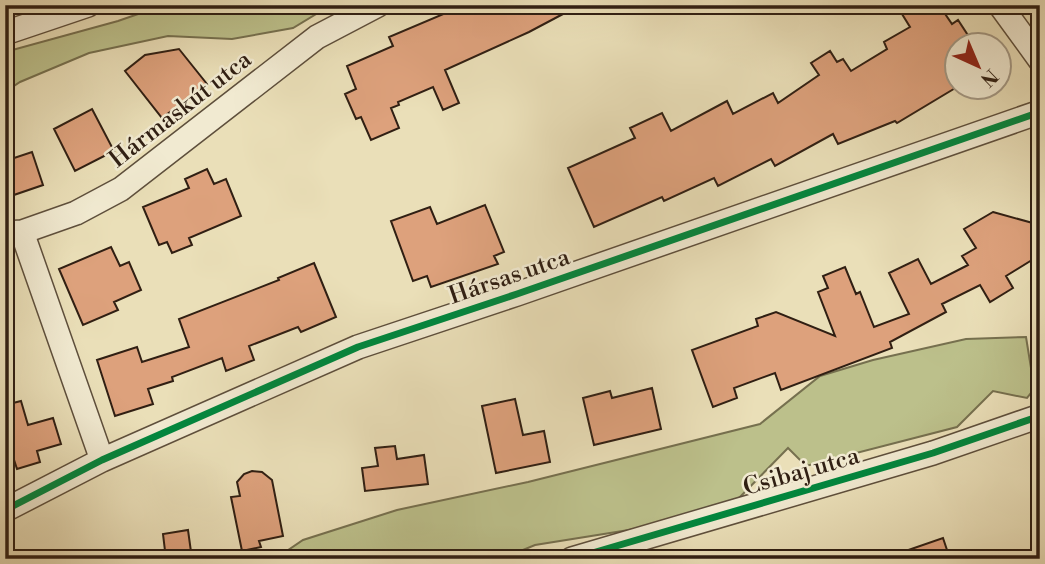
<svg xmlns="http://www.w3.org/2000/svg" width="1045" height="564" font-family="'Libre Bodoni',serif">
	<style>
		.green { fill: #bcc08b; stroke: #76704f; stroke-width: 2 }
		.building { fill: #dda17c; stroke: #301f13; stroke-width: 2 }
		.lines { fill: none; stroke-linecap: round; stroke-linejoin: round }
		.street-casing { stroke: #5e4f3c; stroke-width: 26 }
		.street { stroke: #f1ead1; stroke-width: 23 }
		.cycleway-casing { stroke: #f1ead1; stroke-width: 11 }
		.cycleway { stroke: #00873e; stroke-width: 7 }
		.labels { text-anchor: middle; stroke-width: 5; stroke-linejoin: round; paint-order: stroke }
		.street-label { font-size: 24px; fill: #301f13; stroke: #f1ead1 }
	</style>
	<rect width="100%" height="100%" fill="#eadfb8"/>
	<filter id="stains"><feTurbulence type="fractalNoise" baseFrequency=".00286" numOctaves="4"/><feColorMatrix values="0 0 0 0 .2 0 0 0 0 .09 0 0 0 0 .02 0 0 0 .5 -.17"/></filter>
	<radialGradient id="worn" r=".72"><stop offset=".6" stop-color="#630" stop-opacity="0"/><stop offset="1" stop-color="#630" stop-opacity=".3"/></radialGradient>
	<path class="green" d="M164,5H331L293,28L232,39L168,36L89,53L20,82L5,92V52L118,21Z
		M1026,337L1031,368L1040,360V382L1027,398L993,391L957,427L806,466L788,448L737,500L660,525L535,545L501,559H275L303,540L397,510L528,482L760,424L820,376L873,360L966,339Z"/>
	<path class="building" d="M451,5H580L529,32L445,70L459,103L443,110L433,87L398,102L399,105L391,108L399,128L371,140L361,117L356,119L345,94L356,89L347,66L393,46L389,37L453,10Z
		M915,5H939L952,24L958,20L975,46H957V87L897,123L895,121L838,144L833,134L775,166L771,159L718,186L714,178L664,201L662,197L594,227L568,168L635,138L630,128L662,113L671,131L727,101L733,114L773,93L778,103L819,75L811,63L830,51L837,62L843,59L851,71L887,49L884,42L910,27L902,14Z
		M179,49L207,84L162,118L125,71L145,55Z
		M92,109L114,151L75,171L54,129Z
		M32,152L43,185L5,198V161Z
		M207,169L214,184L226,179L241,216L189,238L192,245L172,253L167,242L159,245L143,207L189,188L185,179Z
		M485,205L504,252L494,256L498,264L431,287L427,276L413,281L391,221L430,207L437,224Z
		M993,212L1040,225V255L1006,276L1013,288L990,302L980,285L942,304L946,312L890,342L892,348L781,390L775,373L734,388L737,398L713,407L692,350L758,326L756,319L776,312L835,336L818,292L828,288L823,276L845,267L856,294L860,292L874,327L909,314L889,273L918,259L931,284L968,265L962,256L976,248L964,229Z
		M111,247L120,266L129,262L141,290L114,302L118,310L83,325L59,269Z
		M314,263L336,317L301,332L298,327L249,346L254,360L226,371L222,358L172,377L173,381L148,389L153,404L115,416L97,360L137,347L142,362L189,347L179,319L279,280L278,278Z
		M652,388L661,429L594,445L583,398L610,391L612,398Z
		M515,399L523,435L544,431L550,462L496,473L482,406Z
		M21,401L28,425L53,418L61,444L37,451L40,462L17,469L5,432V405Z
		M395,446L397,459L424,455L428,484L365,491L362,468L378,466L375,448Z
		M252,471L262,472L272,480L283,536L259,541L261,547L242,551L231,497L240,496L237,482L244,474Z
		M188,530L192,559H166L163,534Z
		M943,538L950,559H891V556Z"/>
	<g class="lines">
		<g class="street-casing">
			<path id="street" d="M1000,5L1040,60
				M5,33L88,5
				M22,232L102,460
				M5,233L22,232L76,213L121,189L317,37L378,5
				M5,510L102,460L358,347L517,294L1040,112
				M572,559L933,453L1040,416"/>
		</g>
		<use href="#street" class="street"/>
		<g class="cycleway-casing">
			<path id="cycleway" d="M5,510L102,460L358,347L517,294L1040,112
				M572,559L933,453L1040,416"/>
		</g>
		<use href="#cycleway" class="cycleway"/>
	</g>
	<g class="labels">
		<g class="street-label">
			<text transform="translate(180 109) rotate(-38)" y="8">Hármaskút utca</text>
			<text transform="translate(509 276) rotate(-19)" y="8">Hársas utca</text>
			<text transform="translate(801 471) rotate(-16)" y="8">Csibaj utca</text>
		</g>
	</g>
	<rect width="1045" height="564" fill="none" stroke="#eadfb8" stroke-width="28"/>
	<rect x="7" y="7" width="1031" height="550" fill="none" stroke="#301f13" stroke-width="3.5"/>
	<rect x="14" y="14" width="1017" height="536" fill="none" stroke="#301f13" stroke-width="2"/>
	<g transform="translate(978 66) rotate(136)"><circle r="33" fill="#f1ead1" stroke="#a49985" stroke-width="2"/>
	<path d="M0-5L12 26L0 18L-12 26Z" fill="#8f2418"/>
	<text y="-10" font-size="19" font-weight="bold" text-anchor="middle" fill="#301f13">N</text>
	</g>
	<rect width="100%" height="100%" filter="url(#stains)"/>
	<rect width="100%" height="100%" fill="url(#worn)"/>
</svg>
